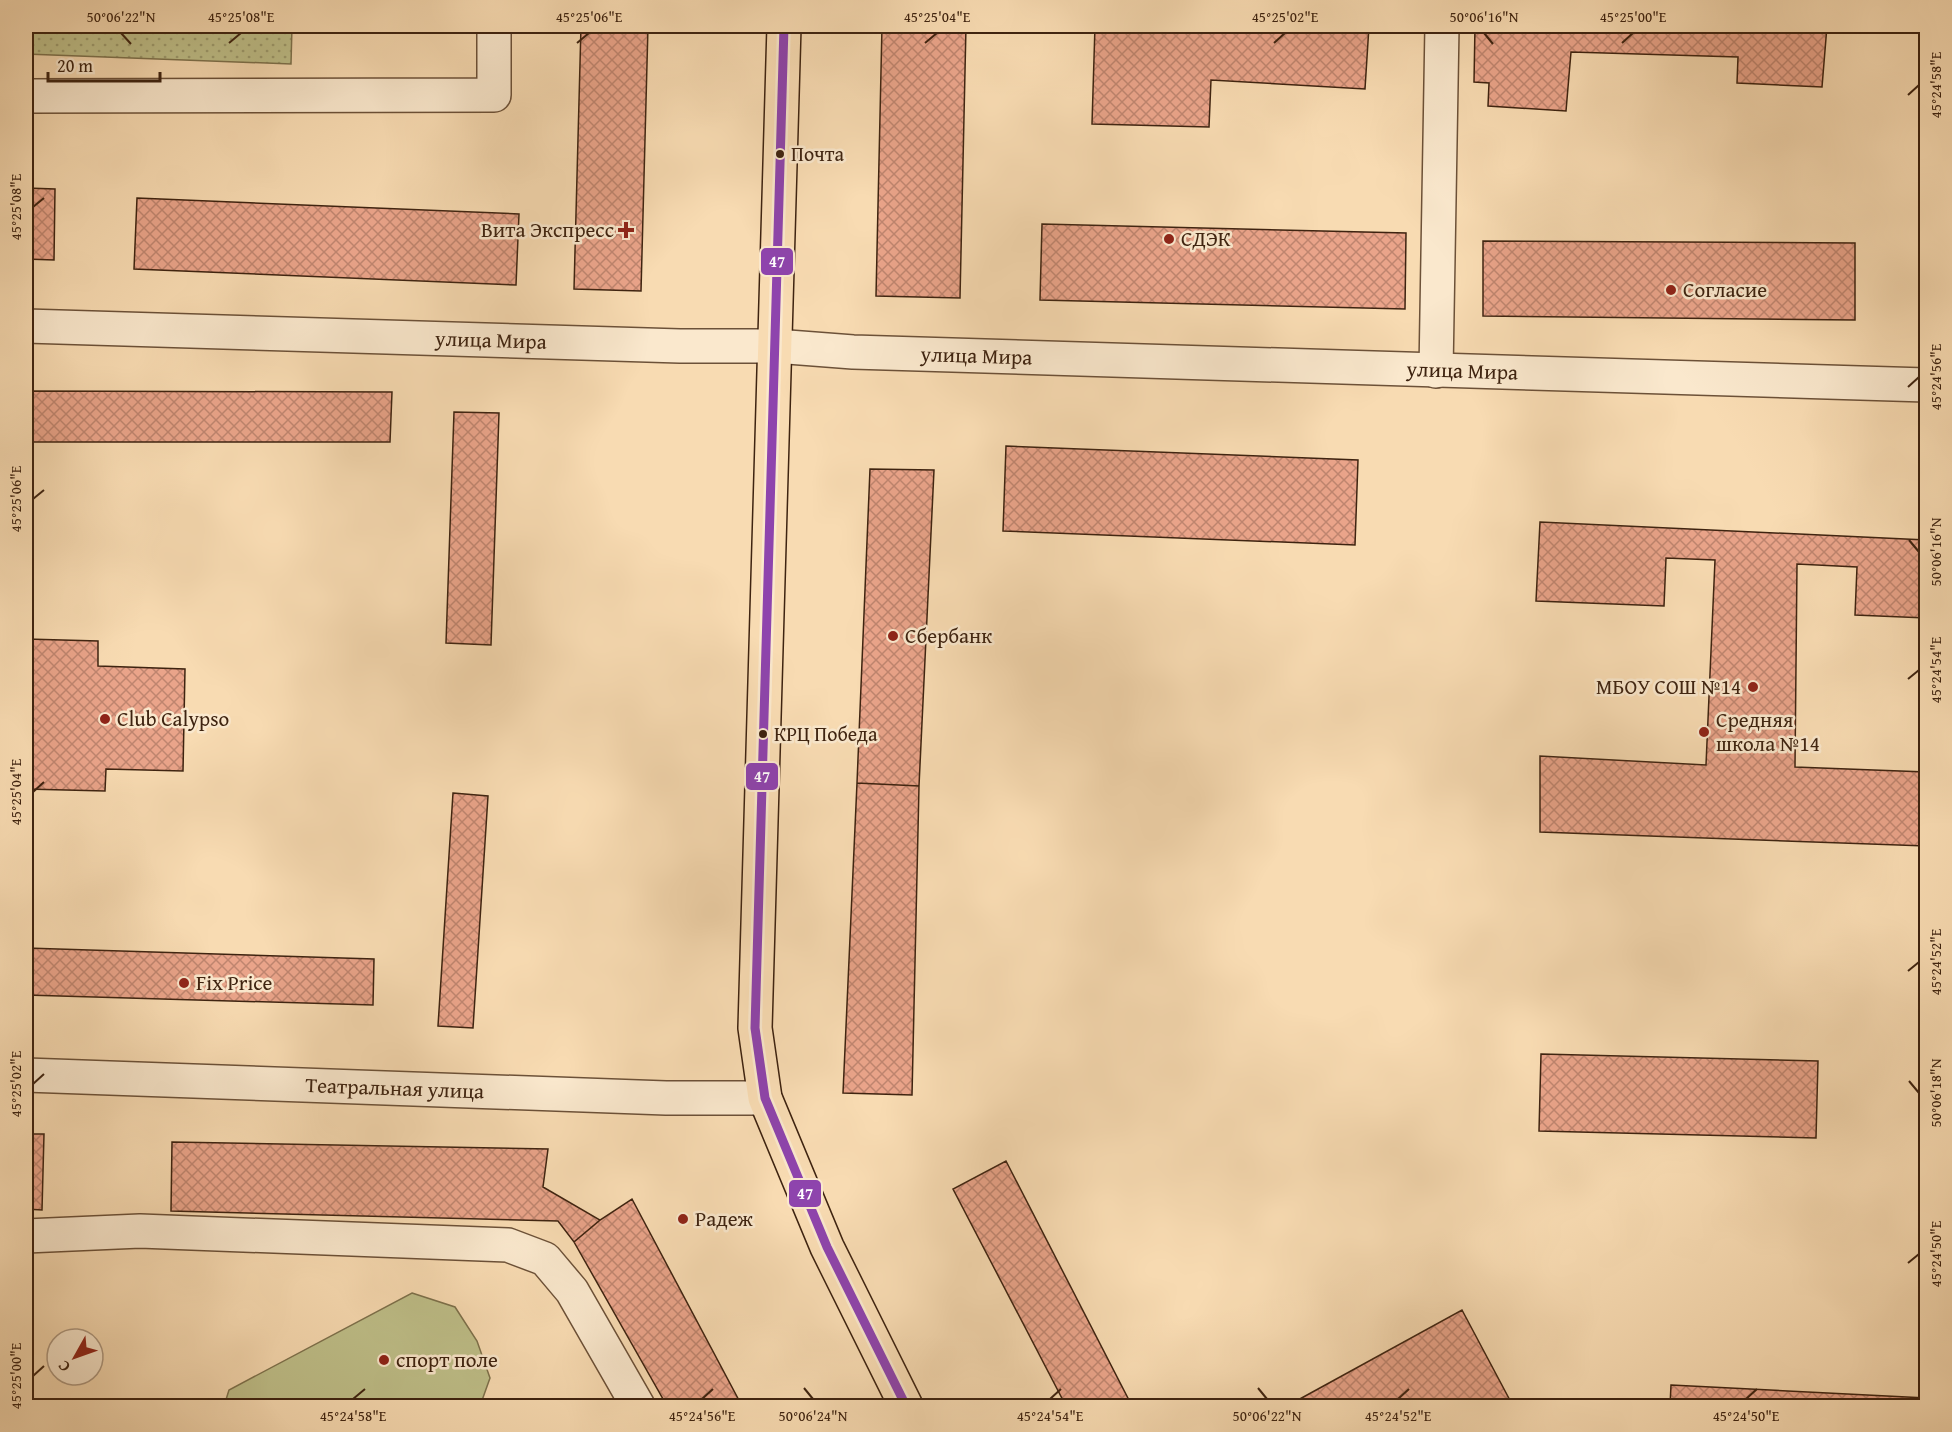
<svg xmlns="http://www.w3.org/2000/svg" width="1952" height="1432" font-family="'Gentium Book Plus',serif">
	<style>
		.grass { fill: url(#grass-dots); stroke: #7e724d; stroke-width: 1.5 }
		.park { fill: #bfc08a; stroke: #7e724d; stroke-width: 1.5 }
		.building { fill: url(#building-cross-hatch); stroke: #3e2310; stroke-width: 1.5 }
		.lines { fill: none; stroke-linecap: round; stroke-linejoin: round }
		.minor-casing { stroke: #6c5138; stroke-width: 36 }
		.major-casing { stroke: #3e2310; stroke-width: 36 }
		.minor { stroke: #fae8cd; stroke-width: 33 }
		.major { stroke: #f8dbb2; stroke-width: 33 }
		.bus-1-casing { stroke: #fae8cd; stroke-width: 14 }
		.bus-1 { stroke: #8e44ad; stroke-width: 9 }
		.ticks { fill: none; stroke: #3e2310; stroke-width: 2 }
		.bus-dot { fill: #3e2310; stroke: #fae8cd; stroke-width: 2 }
		.poi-dot { fill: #8f2418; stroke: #fae8cd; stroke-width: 2 }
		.labels { text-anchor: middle; stroke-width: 5; stroke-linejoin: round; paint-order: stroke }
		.bus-label { font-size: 20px; fill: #3e2310; stroke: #fae8cd; text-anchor: start }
		.poi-label { font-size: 21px; fill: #3e2310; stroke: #fae8cd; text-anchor: start }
		.street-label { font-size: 21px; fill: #3e2310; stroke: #fae8cd }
		.line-badge { stroke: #fae8cd; stroke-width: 2 }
		.badge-label { font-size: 16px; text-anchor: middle; font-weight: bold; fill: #fff }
		.neatline { fill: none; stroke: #3e2310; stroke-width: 2 }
		.ticks-label { font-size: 15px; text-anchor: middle; fill: #3e2310 }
	</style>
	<defs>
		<pattern id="grass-dots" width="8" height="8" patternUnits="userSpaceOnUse" patternTransform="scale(1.5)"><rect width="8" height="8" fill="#bfc08a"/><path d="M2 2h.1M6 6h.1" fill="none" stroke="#9d9c6f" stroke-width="1.8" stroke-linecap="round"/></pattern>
		<pattern id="building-cross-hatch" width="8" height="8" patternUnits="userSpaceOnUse" patternTransform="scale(1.5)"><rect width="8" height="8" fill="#eaa48a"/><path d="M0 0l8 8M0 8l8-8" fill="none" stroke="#bf856f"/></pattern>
	</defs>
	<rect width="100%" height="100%" fill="#f8dbb2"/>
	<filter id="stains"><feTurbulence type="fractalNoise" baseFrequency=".00333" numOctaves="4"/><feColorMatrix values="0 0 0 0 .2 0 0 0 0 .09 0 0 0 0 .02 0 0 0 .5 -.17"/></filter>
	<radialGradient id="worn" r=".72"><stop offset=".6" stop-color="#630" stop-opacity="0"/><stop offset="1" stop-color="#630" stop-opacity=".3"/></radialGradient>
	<path class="grass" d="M26,26H292L291,64L26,54Z"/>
	<path class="park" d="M412,1293L455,1307L477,1341L490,1378L480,1406H224L229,1390Z"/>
	<path class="building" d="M581,26H648L641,291L574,289Z
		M882,26H966L960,298L876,296Z
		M1095,26H1369L1365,89L1211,80L1209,127L1092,124Z
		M1475,26H1827L1822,87L1737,83L1738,57L1571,52L1566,111L1488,106L1489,83L1474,82Z
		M1926,171V331H1921Z
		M26,188L55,189L54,260L26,259Z
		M137,198L519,214L516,285L134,269Z
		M1042,224L1406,233L1405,309L1040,300Z
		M1483,241L1855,243V320L1483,316Z
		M26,391L392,392L390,442H26Z
		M454,412L499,413L491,645L446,643Z
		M1006,446L1358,460L1355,545L1003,531Z
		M870,469L934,470L919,786L857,783Z
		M1540,522L1926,540V618L1855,615L1857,567L1797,564L1795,767L1926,772V846L1540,832V756L1706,765L1715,560L1666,558L1664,606L1536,601Z
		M26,639L98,641V666L185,669L183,771L106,769L105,791L26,789Z
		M857,783L919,786L912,1095L843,1093Z
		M453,793L488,796L473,1028L438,1026Z
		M26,948L374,959L373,1005L26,995Z
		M1541,1054L1818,1061L1816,1138L1539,1131Z
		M26,1134H44L42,1210L26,1209Z
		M172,1142L548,1149L543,1187L600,1220L574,1242L558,1221L171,1211Z
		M1006,1161L1132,1406H1066L953,1189Z
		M632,1199L742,1406H667L574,1242L600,1220Z
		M1462,1310L1513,1406H1287Z
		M1671,1385L1926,1398V1406H1670Z"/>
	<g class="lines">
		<g class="minor-casing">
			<g id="minor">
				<path d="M26,96L494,95V26"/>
				<path id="s1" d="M26,326L680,346H775L853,352L1926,385"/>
				<path d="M1436,371L1442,26"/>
				<path id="s2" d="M26,1075L666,1098H765"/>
				<path d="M26,1236L140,1231L508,1245L545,1259L572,1291L638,1406"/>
			</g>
		</g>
		<g class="major-casing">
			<path id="major" d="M784,26L755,1028L765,1098L827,1247L906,1406"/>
		</g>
		<use href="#minor" class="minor"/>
		<use href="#major" class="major"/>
		<g class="bus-1-casing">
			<path id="bus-1" d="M784,26L755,1028L765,1098L827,1247L906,1406"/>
		</g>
		<use href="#bus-1" class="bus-1"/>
	</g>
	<path class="ticks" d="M121,33L131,44M1484,33L1493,44M229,43L241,33M577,43L589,33M925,43L937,33M1274,43L1285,33M1622,43L1633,33M1908,95L1919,85M33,207L44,198M1908,387L1919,377M33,499L44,490M1909,540L1919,552M1908,679L1919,670M33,792L44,782M1908,971L1919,962M1909,1081L1919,1093M33,1084L44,1074M1908,1263L1919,1254M33,1376L44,1366M804,1388L813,1399M1258,1388L1267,1399M353,1399L365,1389M702,1399L713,1389M1050,1399L1061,1389M1398,1399L1409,1389M1746,1399L1757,1389"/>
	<g class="bus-dot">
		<circle cx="780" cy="154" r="5"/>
		<circle cx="763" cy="734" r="5"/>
	</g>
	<g class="poi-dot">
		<path d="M623 221h6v6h6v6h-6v6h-6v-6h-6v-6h6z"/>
		<circle cx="1169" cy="239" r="6"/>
		<circle cx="1671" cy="290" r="6"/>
		<circle cx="893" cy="636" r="6"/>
		<circle cx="1753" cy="687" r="6"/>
		<circle cx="105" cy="719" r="6"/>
		<circle cx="1704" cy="732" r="6"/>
		<circle cx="184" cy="983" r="6"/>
		<circle cx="683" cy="1219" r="6"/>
		<circle cx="384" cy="1360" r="6"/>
	</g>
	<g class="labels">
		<g class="bus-label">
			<text x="791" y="161">Почта</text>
			<text x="774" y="741">КРЦ Победа</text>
		</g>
		<g class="poi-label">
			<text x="614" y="237" text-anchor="end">Вита Экспресс</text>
			<text x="1181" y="246">СДЭК</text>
			<text x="1683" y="297">Согласие</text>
			<text x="905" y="643">Сбербанк</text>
			<text x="1741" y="694" text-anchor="end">МБОУ СОШ №14</text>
			<text x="117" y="726">Club Calypso</text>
			<text x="1716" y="727">Средняя<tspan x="1716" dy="24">школа №14</tspan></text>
			<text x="196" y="990">Fix Price</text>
			<text x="695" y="1226">Радеж</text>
			<text x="396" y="1367">спорт поле</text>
		</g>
		<g class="street-label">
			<text dy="7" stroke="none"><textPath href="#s1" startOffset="465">улица Мира</textPath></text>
			<text dy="7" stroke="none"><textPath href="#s1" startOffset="951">улица Мира</textPath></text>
			<text dy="7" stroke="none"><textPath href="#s1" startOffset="1437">улица Мира</textPath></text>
			<text dy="7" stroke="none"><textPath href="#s2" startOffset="369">Театральная улица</textPath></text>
		</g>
	</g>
	<g class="line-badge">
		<rect x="760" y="247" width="34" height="29" rx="6" fill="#8e44ad"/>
		<rect x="745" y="762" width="34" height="29" rx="6" fill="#8e44ad"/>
		<rect x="788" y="1179" width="34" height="29" rx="6" fill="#8e44ad"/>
	</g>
	<g class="badge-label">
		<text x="777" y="267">47</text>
		<text x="762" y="782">47</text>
		<text x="805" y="1199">47</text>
	</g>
	<rect width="1952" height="1432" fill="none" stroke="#f8dbb2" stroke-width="66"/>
	<g transform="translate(75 1357) rotate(230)"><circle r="28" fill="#fae8cd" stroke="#af9981" stroke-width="1.5"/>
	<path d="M0-4.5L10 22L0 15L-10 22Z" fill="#8f2418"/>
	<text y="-9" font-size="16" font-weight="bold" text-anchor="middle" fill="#3e2310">С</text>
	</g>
	<path d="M48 72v9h112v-9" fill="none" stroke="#3e2310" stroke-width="3"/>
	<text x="57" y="72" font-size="18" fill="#3e2310" stroke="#fae8cd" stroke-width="4.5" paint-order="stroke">20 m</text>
	<rect x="33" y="33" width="1886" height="1366" class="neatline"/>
	<g class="ticks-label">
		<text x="121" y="22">50°06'22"N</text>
		<text x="241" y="22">45°25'08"E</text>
		<text x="589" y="22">45°25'06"E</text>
		<text x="937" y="22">45°25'04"E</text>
		<text x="1285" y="22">45°25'02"E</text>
		<text x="1484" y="22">50°06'16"N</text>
		<text x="1633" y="22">45°25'00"E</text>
		<text transform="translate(1936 85) rotate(-90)" y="5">45°24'58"E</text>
		<text transform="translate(16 207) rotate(-90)" y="5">45°25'08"E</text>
		<text transform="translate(1936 377) rotate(-90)" y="5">45°24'56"E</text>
		<text transform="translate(16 499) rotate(-90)" y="5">45°25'06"E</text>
		<text transform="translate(1936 552) rotate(-90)" y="5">50°06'16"N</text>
		<text transform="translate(1936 670) rotate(-90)" y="5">45°24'54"E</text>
		<text transform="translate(16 792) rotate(-90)" y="5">45°25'04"E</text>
		<text transform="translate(1936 962) rotate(-90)" y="5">45°24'52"E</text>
		<text transform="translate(16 1084) rotate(-90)" y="5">45°25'02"E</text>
		<text transform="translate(1936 1093) rotate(-90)" y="5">50°06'18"N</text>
		<text transform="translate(1936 1254) rotate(-90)" y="5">45°24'50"E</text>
		<text transform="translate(16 1376) rotate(-90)" y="5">45°25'00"E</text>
		<text x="353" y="1421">45°24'58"E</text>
		<text x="702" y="1421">45°24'56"E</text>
		<text x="813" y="1421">50°06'24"N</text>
		<text x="1050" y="1421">45°24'54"E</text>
		<text x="1267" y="1421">50°06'22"N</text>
		<text x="1398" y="1421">45°24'52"E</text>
		<text x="1746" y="1421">45°24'50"E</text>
	</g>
	<rect width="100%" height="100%" filter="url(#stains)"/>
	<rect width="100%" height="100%" fill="url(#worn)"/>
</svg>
